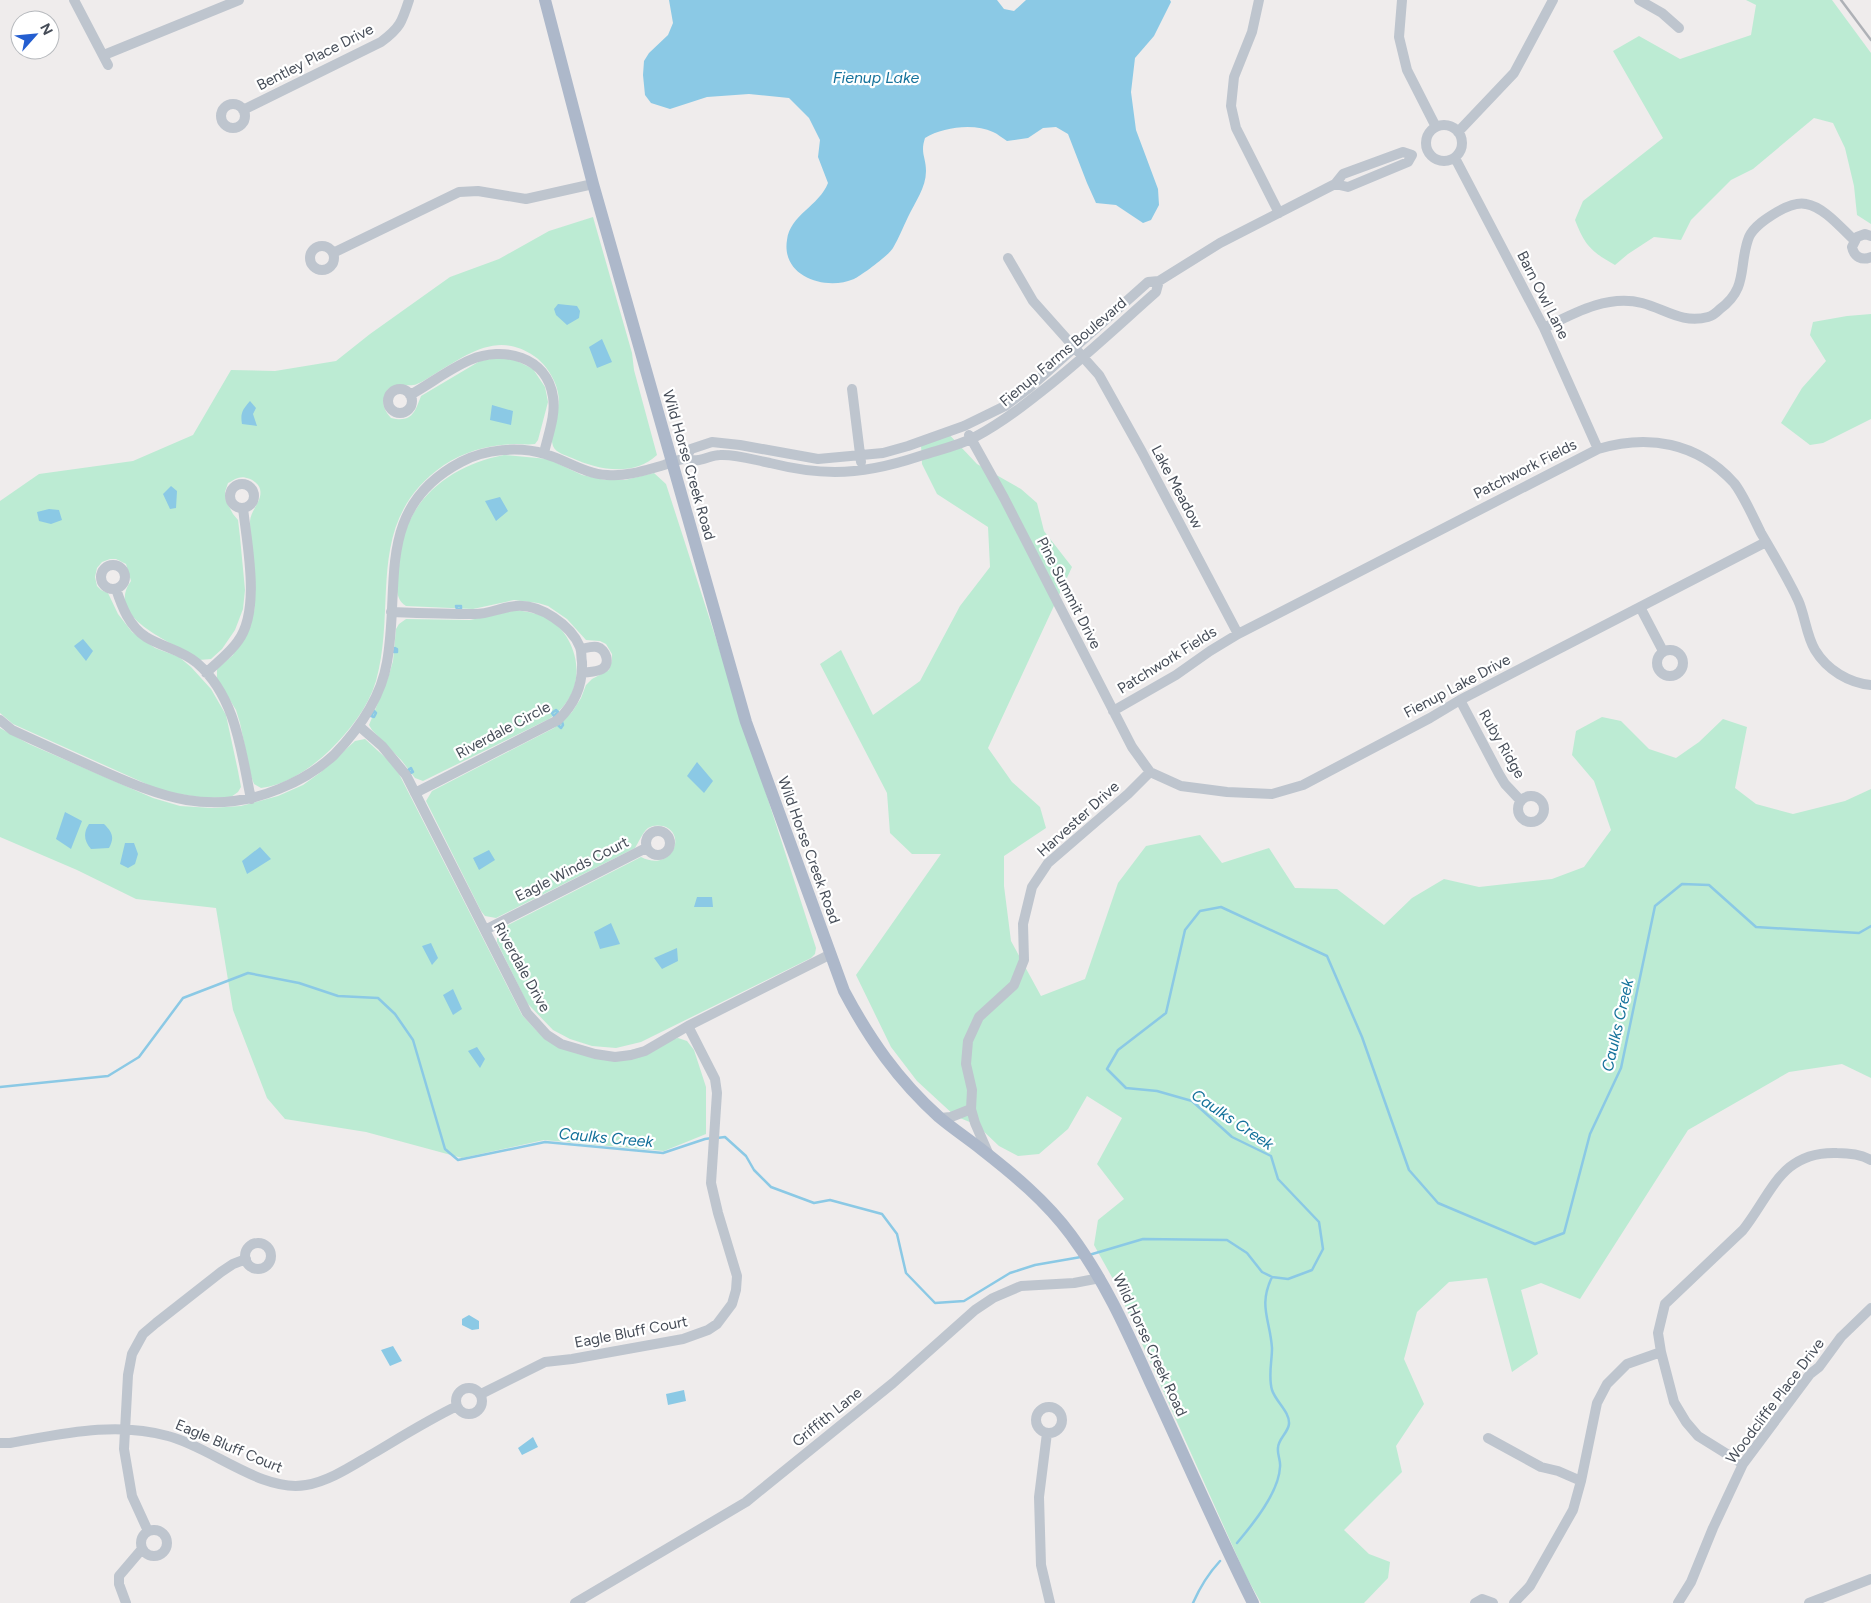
<svg xmlns="http://www.w3.org/2000/svg" width="1871" height="1603" font-family="Figtree,sans-serif">
	<style>
		.green { fill: #bcebd3 }
		.water { fill: #8bc9e5 }
		.lines { fill: none; stroke-linecap: round; stroke-linejoin: round }
		.stream { stroke: #8bc9e5; stroke-width: 2.5 }
		.minor { stroke: #bec5ce; stroke-width: 10 }
		.major { stroke: #adb8ca; stroke-width: 12 }
		.rail { stroke: #aeb1b6; stroke-width: 2.5 }
		.labels { text-anchor: middle; stroke-width: 4.5; stroke-linejoin: round; paint-order: stroke }
		.street-label { font-size: 15px; fill: #464d58; stroke: #fff }
		.water-label { font-size: 16px; font-style: italic; fill: #15729b; stroke: #fff }
	</style>
	<rect width="100%" height="100%" fill="#efecec"/>
	<path class="green" d="M1746,0H1832L1871,53V224L1857,215L1854,186L1845,148L1833,123L1814,118L1753,169L1731,180L1691,220L1681,240L1654,237L1628,254L1615,265C1592,252 1585,246 1575,220L1583,201L1663,138L1613,51L1639,36L1680,59L1751,35L1756,5Z
		M593,217L632,353L634,370L657,455C634,477 598,470 572,458C565,455 556,453 553,446C548,431 562,410 558,393C556,380 545,363 534,356C497,330 465,356 433,375C428,378 422,382 417,384C407,388 402,381 388,389C381,400 382,408 391,418C412,423 415,412 421,396L480,361L507,356L533,369L545,387L548,402L538,440L535,444C528,445 522,444 516,444C490,445 465,451 444,465C363,521 398,603 376,681C368,708 349,731 330,750C311,768 287,785 261,788L254,784L251,776L240,723L236,710L217,679V669L233,655L254,612L255,602C254,577 250,546 250,521C251,509 263,501 260,489C258,481 245,475 238,478C234,479 231,482 228,483L225,492L226,501L233,514L238,520L240,537L245,590L243,609L235,630L222,649L211,659L199,660C177,643 103,619 131,581L126,564L116,559H110L102,562L97,568L95,577L97,586L101,590L108,593L118,614L132,632L155,648L179,657L191,667L211,689L226,715L238,771L241,787L238,792L231,797L204,798L162,791L13,724L0,713V501L39,474L133,461L193,435L231,370L275,371L336,361L370,334L450,277L499,259L549,231Z
		M1871,314V419L1823,443L1810,445L1781,423L1802,388L1826,361L1810,335L1813,322L1847,316Z
		M944,429L977,464L1021,489L1037,503L1044,531L1072,567L988,748L1012,782L1040,807L1046,828L1004,856V886L1011,941L1041,996L1085,979L1118,883L1146,846L1200,835L1222,863L1269,848L1295,888L1337,889L1384,925L1412,898L1444,879L1479,887L1552,879L1584,867L1611,830L1594,781L1572,755L1576,731L1602,717L1621,721L1649,749L1676,758L1699,742L1723,719L1747,727L1735,788L1756,804L1793,814L1845,801L1871,789V1078L1842,1064L1789,1072L1688,1130L1580,1299L1541,1283L1521,1290L1538,1354L1512,1372L1487,1278L1449,1282L1417,1312L1404,1359L1424,1404L1396,1446L1402,1472L1344,1530L1369,1554L1390,1562L1388,1578L1364,1603H1261L1246,1576L1113,1279L1094,1245L1098,1220L1124,1199L1097,1164L1122,1118L1087,1096L1068,1129L1039,1154L1018,1156L999,1146L977,1125L955,1116L917,1081L891,1047L856,975L941,854H912L890,833L887,793L820,664L841,650L873,715L920,681L960,606L990,567L988,527L937,494L922,464L921,445Z
		M504,455L548,459L582,475L605,480H625L654,473L666,484L816,948L815,954L811,958L641,1042L616,1048L592,1046L570,1039L553,1030L527,1003L497,942V936L504,927L641,857C672,873 688,833 663,826C658,825 653,825 648,828C642,833 639,842 635,848L496,918L485,916L481,911L426,801L432,791L554,728L572,712L581,698L586,685L592,679L609,670L612,660V654L606,644L600,641L586,640L567,619L548,606L538,603L514,600L473,609L406,606C394,599 397,583 398,571C400,562 400,552 402,544C412,494 456,464 504,455Z
		M517,610C527,612 537,613 547,618C574,633 586,673 568,700C563,708 557,713 549,719L423,781L415,778L402,761L372,730L369,725L388,678L393,661L396,629L399,624L406,619L470,620Z
		M0,728L29,744L153,798L180,806L212,808L241,806L278,796L303,785L321,772L355,741L365,739L389,761L399,774L522,1015L537,1031L562,1047L596,1059L678,1038L687,1041L694,1050L706,1087V1134L664,1151L544,1140L462,1158L366,1132L285,1119L267,1098L233,1010L216,908L136,899L77,870L0,837Z"/>
	<path class="water" d="M669,0H997L1004,9L1014,11L1026,0H1170L1171,2L1154,36L1135,58L1131,92L1136,130L1158,189L1159,205L1151,220L1143,223L1116,205L1096,203L1087,183L1068,134L1056,127L1043,128L1028,138L1007,141C1002,138 998,134 993,132C974,123 943,127 925,138C920,153 926,157 926,171C926,188 915,202 908,217C903,227 899,238 893,248C889,255 862,275 854,279C826,291 781,277 787,240C790,215 819,206 828,183L818,157L820,140L809,118L789,98L749,94L707,97L670,109L651,103L645,95L643,75L644,61L649,53L668,35L673,23Z
		M558,304L577,306L580,311L579,318L567,325L556,315L554,309Z
		M602,339L612,362L597,368L589,347Z
		M250,401L256,408L253,414L257,426L242,424C240,413 243,409 250,401Z
		M492,405L513,411L511,425L490,420Z
		M171,486L177,491L176,508L170,509L163,494Z
		M500,497L508,511L496,521L485,501Z
		M49,509L59,510L62,520L51,524L39,521L37,512Z
		M83,639L93,651L86,661L74,646Z
		M697,762L713,781L704,793L687,776Z
		M65,812L82,821L71,849L56,839Z
		M89,824H104C112,832 115,837 109,848L91,849C84,841 83,833 89,824Z
		M125,843H134L138,854L135,864L128,868L120,864Z
		M260,847L271,859L247,874L242,861Z
		M489,850L495,860L479,870L473,858Z
		M697,897H712L713,907H694Z
		M611,923L620,944L600,949L594,932Z
		M431,943L438,958L432,965L422,946Z
		M677,948L678,961L662,969L654,958Z
		M453,989L462,1009L453,1015L443,995Z
		M477,1047L485,1059L480,1068L468,1051Z
		M469,1315L479,1321V1329L472,1330L462,1325V1319Z
		M393,1346L402,1361L390,1366L381,1350Z
		M684,1390L686,1401L668,1405L666,1394Z
		M533,1437L538,1447L522,1455L518,1448Z"/>
	<g class="lines">
		<path class="stream" d="M456,606H461V609H457Z
			M395,648L397,649V652H394Z
			M556,710L558,712L554,716L552,713Z
			M374,711L376,713L374,717L371,716Z
			M562,722L563,725L561,728L558,725Z
			M411,768L413,772L411,773L408,770Z
			M0,1087L108,1076L139,1057L183,998L248,973L299,983L338,996L378,998L395,1014L413,1040L445,1149L458,1160L545,1142L663,1153L705,1139L712,1138
			M717,1138L725,1137L746,1156L754,1170L771,1187L814,1203L830,1200L882,1214L897,1234L906,1273L935,1303L964,1301L1010,1273L1035,1265L1081,1257
			M1089,1255L1143,1239L1227,1240L1247,1253L1262,1272L1272,1277L1288,1279L1312,1270L1323,1249L1319,1222L1278,1179L1271,1156L1232,1137L1192,1101L1157,1091L1126,1088L1107,1069L1118,1050L1166,1013L1185,930L1200,911L1221,907L1327,956L1362,1037L1409,1170L1438,1203L1535,1244L1564,1233L1590,1134L1621,1068L1655,906L1682,884L1709,885L1756,927L1859,933L1871,926
			M1237,1543C1253,1524 1279,1492 1280,1467C1281,1461 1277,1454 1278,1448C1278,1439 1288,1433 1289,1424C1290,1412 1276,1402 1272,1390C1268,1376 1272,1362 1272,1348C1270,1319 1258,1306 1272,1277
			M1193,1603C1200,1587 1208,1574 1220,1561"/>
		<path class="minor" d="M74,0L108,65
			M1259,0L1252,32L1234,77L1231,106L1236,128L1279,213
			M1402,0L1399,37L1407,70L1436,127
			M1639,0L1662,13L1679,28
			M104,55L239,0
			M221 116a12 12 0 1 1 24 0a12 12 0 1 1-24 0Z
			M243,110L381,42C400,28 402,22 409,0
			M1426 143a18 18 0 1 1 36 0a18 18 0 1 1-36 0Z
			M1458,132L1514,73L1553,0
			M1455,158L1544,328L1598,449
			M1871,236L1865,234L1857,237L1852,247C1854,257 1862,261 1871,257
			M310 258a12 12 0 1 1 24 0a12 12 0 1 1-24 0Z
			M333,253L459,192L478,191L526,199L593,184
			M1008,258L1033,301L1099,375L1142,452L1238,634
			M1159,281L1220,243L1335,184L1343,174L1403,152L1412,155L1408,162L1348,187L1335,184
			M1544,328C1574,313 1608,294 1642,303C1665,309 1682,324 1708,317C1712,316 1717,312 1720,309C1749,288 1738,265 1749,237C1754,226 1767,218 1777,212C1784,208 1797,202 1806,204C1824,207 1841,228 1854,240
			M852,389L861,462
			M388 401a12 12 0 1 1 24 0a12 12 0 1 1-24 0Z
			M410,395C430,384 449,369 470,360C503,346 547,356 553,397C556,415 548,435 544,453
			M969,435L1004,498L1132,747L1150,772L1181,786L1227,792L1272,794L1303,785L1430,718L1460,700L1766,542
			M230 496a12 12 0 1 1 24 0a12 12 0 1 1-24 0Z
			M101 577a12 12 0 1 1 24 0a12 12 0 1 1-24 0Z
			M116,589C122,607 129,626 146,637C162,647 182,650 197,663C236,697 241,751 251,799
			M1640,607L1663,651
			M391,612C419,613 447,614 475,614C489,614 502,607 516,606C540,604 571,625 580,647C582,652 581,658 582,662C583,686 575,704 558,720L415,793
			M581,649C586,648 592,646 597,647C606,649 611,664 602,669C597,672 588,672 582,673
			M1657 663a13 13 0 1 1 26 0a13 13 0 1 1-26 0Z
			M206,673C216,663 230,653 238,641C261,610 247,545 243,508
			M1460,700L1499,774L1505,784L1521,801
			M1113,711L1176,675L1210,651L1238,634L1598,449C1648,434 1697,442 1734,483C1743,494 1754,519 1761,533C1774,555 1787,577 1798,600C1805,615 1806,635 1815,650C1827,670 1849,683 1871,685
			M0,720L12,730C40,743 69,756 98,769C161,797 211,817 279,789C299,781 318,770 334,755C359,729 381,698 387,662C401,584 374,508 461,462C485,449 519,446 545,454C566,460 585,474 607,475C626,477 646,470 664,465C670,463 678,459 685,459C689,459 694,461 699,460C706,459 713,455 720,455C736,454 754,460 770,463C790,468 814,472 835,472C864,472 893,465 920,456C938,450 958,446 975,437C1003,422 1027,403 1052,383C1088,354 1121,323 1156,292L1159,281L1148,282L1029,388L1005,406L964,426L908,446L883,453L818,459L740,445L712,442L691,449L685,459
			M359,726L382,746L406,775L527,1013L547,1035L561,1044L595,1054L615,1057L631,1055L645,1051L688,1026L829,955
			M1518 809a13 13 0 1 1 26 0a13 13 0 1 1-26 0Z
			M646 843a12 12 0 1 1 24 0a12 12 0 1 1-24 0Z
			M485,930L646,848
			M940,1118L951,1117L971,1109
			M989,1155L975,1123L971,1109L972,1090L966,1064L968,1041L979,1017L1014,985L1024,960L1023,924L1032,887L1048,863L1128,794L1150,772
			M245 1256a13 13 0 1 1 26 0a13 13 0 1 1-26 0Z
			M456 1401a13 13 0 1 1 26 0a13 13 0 1 1-26 0Z
			M481,1394L545,1362L572,1359L683,1339L708,1330L717,1324L732,1304L736,1290L737,1276L718,1213L711,1183L717,1093L715,1079L688,1026
			M1036 1420a13 13 0 1 1 26 0a13 13 0 1 1-26 0Z
			M1047,1433L1039,1497L1041,1565L1050,1603
			M1488,1438L1541,1467L1558,1471L1581,1481
			M0,1443H10C62,1434 115,1421 168,1436C211,1447 262,1493 306,1485C330,1481 353,1465 374,1453C401,1437 428,1420 457,1406
			M1743,1464L1698,1436L1686,1422L1674,1402L1661,1352L1658,1333L1665,1304L1743,1230C1772,1193 1781,1151 1837,1153C1849,1153 1860,1154 1871,1160
			M141 1543a13 13 0 1 1 26 0a13 13 0 1 1-26 0Z
			M148,1531L132,1496L124,1449L128,1375L132,1354L143,1334L156,1323L221,1272L233,1264L246,1259
			M126,1603L119,1584V1576L142,1549
			M575,1603L746,1502L893,1383L975,1310L993,1298L1021,1286L1074,1283L1100,1278
			M1475,1603L1482,1599L1493,1603
			M1514,1603L1530,1586L1573,1510L1581,1481L1597,1403L1607,1384L1627,1364L1661,1352
			M1678,1603L1691,1582L1713,1528L1743,1464L1810,1374L1819,1367L1841,1337L1871,1308
			M1809,1603L1871,1579"/>
		<path class="major" d="M545,0L593,184L746,722L844,991C870,1040 898,1080 939,1117C952,1128 967,1138 981,1149C1013,1174 1046,1201 1071,1235C1105,1281 1127,1331 1151,1384C1185,1457 1217,1531 1253,1603"/>
		<path class="rail" d="M1841,0L1871,40"/>
	</g>
	<g class="labels">
		<g class="street-label">
			<text transform="translate(315 57) rotate(-27)" y="5">Bentley Place Drive</text>
			<text transform="translate(1543 295) rotate(63)" y="5">Barn Owl Lane</text>
			<text transform="translate(1063 352) rotate(-40)" y="5">Fienup Farms Boulevard</text>
			<text transform="translate(689 465) rotate(74)" y="5">Wild Horse Creek Road</text>
			<text transform="translate(1525 469) rotate(-27)" y="5">Patchwork Fields</text>
			<text transform="translate(1177 487) rotate(62)" y="5">Lake Meadow</text>
			<text transform="translate(1069 593) rotate(63)" y="5">Pine Summit Drive</text>
			<text transform="translate(1167 660) rotate(-32)" y="5">Patchwork Fields</text>
			<text transform="translate(1457 686) rotate(-28)" y="5">Fienup Lake Drive</text>
			<text transform="translate(503 730) rotate(-28)" y="5">Riverdale Circle</text>
			<text transform="translate(1502 744) rotate(60)" y="5">Ruby Ridge</text>
			<text transform="translate(1078 819) rotate(-42)" y="5">Harvester Drive</text>
			<text transform="translate(809 850) rotate(70)" y="5">Wild Horse Creek Road</text>
			<text transform="translate(572 869) rotate(-27)" y="5">Eagle Winds Court</text>
			<text transform="translate(522 967) rotate(61)" y="5">Riverdale Drive</text>
			<text transform="translate(631 1332) rotate(-11)" y="5">Eagle Bluff Court</text>
			<text transform="translate(1150 1345) rotate(65)" y="5">Wild Horse Creek Road</text>
			<text transform="translate(1775 1401) rotate(-53)" y="5">Woodcliffe Place Drive</text>
			<text transform="translate(827 1417) rotate(-39)" y="5">Griffith Lane</text>
			<text transform="translate(229 1446) rotate(23)" y="5">Eagle Bluff Court</text>
		</g>
		<g class="water-label">
			<text x="876" y="83">Fienup Lake</text>
			<text transform="translate(1617 1025) rotate(-77)" y="6">Caulks Creek</text>
			<text transform="translate(1233 1119) rotate(34)" y="6">Caulks Creek</text>
			<text transform="translate(606 1137) rotate(5)" y="6">Caulks Creek</text>
		</g>
	</g>
	<g transform="translate(35 35) rotate(63)"><circle r="24" fill="#ffffff" stroke="#b5b8bc"/>
	<path d="M0-4L9 19L0 12L-9 19Z" fill="#245ed0"/>
	<text y="-8" font-size="14" font-weight="bold" text-anchor="middle" fill="#464d58">N</text>
	</g>
</svg>
